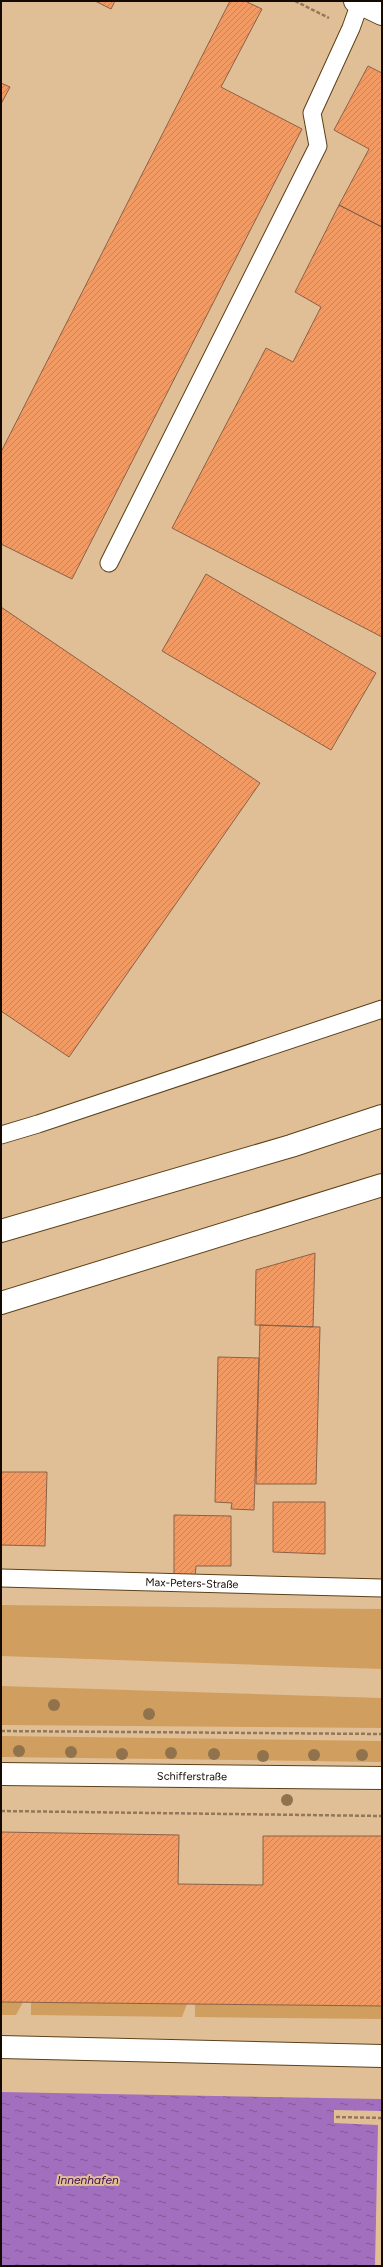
<svg xmlns="http://www.w3.org/2000/svg" width="383" height="2267" font-family="Figtree,sans-serif">
	<style>
		.grass { fill: #d09f5f }
		.water { fill: url(#water-ripples) }
		.pier { fill: #e1bf96 }
		.building { fill: url(#building-hatch); stroke: #8c6147 }
		.lines { fill: none; stroke-linecap: round; stroke-linejoin: round }
		.service-casing { stroke: #5d4019; stroke-width: 19 }
		.pedestrian-casing { stroke: #5d4019; stroke-width: 24 }
		.minor-casing { stroke: #5d4019; stroke-width: 24 }
		.tertiary-casing { stroke: #5d4019; stroke-width: 24 }
		.motorway-casing { stroke: #5d4019; stroke-width: 24 }
		.path { stroke: #91785b; stroke-width: 2.5; stroke-dasharray: 4 2; stroke-linecap: butt }
		.service { stroke: #fff; stroke-width: 17 }
		.pedestrian { stroke: #fff; stroke-width: 22 }
		.minor { stroke: #fff; stroke-width: 22 }
		.tertiary { stroke: #fff; stroke-width: 22 }
		.motorway { stroke: #fff; stroke-width: 22 }
		.tree { fill: #90734c }
		.labels { text-anchor: middle; stroke-width: 4; stroke-linejoin: round; paint-order: stroke }
		.street-label { font-size: 11px; fill: #150a00; stroke: #e1bf96 }
		.water-label { font-size: 12px; font-style: italic; fill: #3d0a54; stroke: #e1bf96 }
	</style>
	<defs>
		<pattern id="water-ripples" width="26" height="14" patternUnits="userSpaceOnUse"><rect width="26" height="14" fill="#a16fbe"/><path d="M2 4q2-2 4 0t4 0M15 11q2-2 4 0t4 0" fill="none" stroke="#825998"/></pattern>
		<pattern id="building-hatch" width="6" height="6" patternUnits="userSpaceOnUse"><rect width="6" height="6" fill="#f19a63"/><path d="M-1 1l2-2M0 6l6-6M5 7l2-2" fill="none" stroke="#ce8354"/></pattern>
	</defs>
	<rect width="100%" height="100%" fill="#e1bf96"/>
	<path class="grass" d="M1,1605L382,1609V1669L1,1656Z
		M1,1686L382,1698V1728L1,1725Z
		M1,1736L382,1741V1762L1,1757Z
		M1,2002H23L16,2015H1Z
		M31,2002L187,2004L182,2017L31,2015Z
		M195,2004L382,2006V2019L195,2017Z"/>
	<path class="water" d="M1,2092L382,2099V2266H1Z"/>
	<path class="pier" d="M334,2110L382,2111V2266H375L378,2125L334,2123Z"/>
	<path class="building" d="M95,1H115L111,9Z
		M230,1H245L262,9L221,87L302,129L72,579L1,544V452Z
		M368,66L382,73V227L339,205L369,149L334,130Z
		M1,83L10,87L1,104Z
		M339,205L382,227V637L172,528L266,348L293,362L321,307L295,292Z
		M206,574L376,673L331,750L162,651Z
		M1,607L260,783L69,1057L1,1011Z
		M315,1253L313,1327L255,1325L256,1270Z
		M260,1325L320,1327L316,1484H256Z
		M218,1357L259,1358L254,1510L231,1509L232,1503L215,1502Z
		M1,1472H47L45,1546L1,1545Z
		M273,1502H325V1554L273,1552Z
		M174,1515L231,1516V1566H196L195,1578H174Z
		M1,1832L179,1835L178,1884L263,1885V1836H382V2006L1,2002Z"/>
	<g class="lines">
		<g class="service-casing">
			<g id="service">
				<path d="M109,563L318,146L312,113L351,28L360,3"/>
				<path d="M1,1135L38,1124L382,1009"/>
				<path id="s1" d="M1,1578L382,1588"/>
			</g>
		</g>
		<g class="pedestrian-casing">
			<path id="pedestrian" d="M1,2047L382,2056"/>
		</g>
		<g class="minor-casing">
			<path id="minor" d="M355,1L382,14"/>
		</g>
		<g class="tertiary-casing">
			<g id="tertiary">
				<path id="s2" d="M1,1774L382,1778"/>
			</g>
		</g>
		<g class="motorway-casing">
			<path id="motorway" d="M1,1231L291,1146L382,1116
				M1,1303L382,1185"/>
		</g>
		<path class="path" d="M295,1L329,18
			M1,1731L382,1734
			M1,1811L382,1816
			M336,2117L382,2118"/>
		<use href="#service" class="service"/>
		<use href="#pedestrian" class="pedestrian"/>
		<use href="#minor" class="minor"/>
		<use href="#tertiary" class="tertiary"/>
		<use href="#motorway" class="motorway"/>
	</g>
	<g class="tree">
		<circle cx="54" cy="1705" r="6"/>
		<circle cx="149" cy="1714" r="6"/>
		<circle cx="19" cy="1751" r="6"/>
		<circle cx="71" cy="1752" r="6"/>
		<circle cx="171" cy="1753" r="6"/>
		<circle cx="122" cy="1754" r="6"/>
		<circle cx="214" cy="1754" r="6"/>
		<circle cx="314" cy="1755" r="6"/>
		<circle cx="362" cy="1755" r="6"/>
		<circle cx="263" cy="1756" r="6"/>
		<circle cx="287" cy="1800" r="6"/>
	</g>
	<g class="labels">
		<g class="street-label">
			<text dy="4" stroke="none"><textPath href="#s1" startOffset="191">Max-Peters-Straße</textPath></text>
			<text dy="4" stroke="none"><textPath href="#s2" startOffset="191">Schifferstraße</textPath></text>
		</g>
		<g class="water-label">
			<text x="88" y="2184">Innenhafen</text>
		</g>
	</g>
	<rect width="383" height="2267" fill="none" stroke="#150a00" stroke-width="4"/>
</svg>
